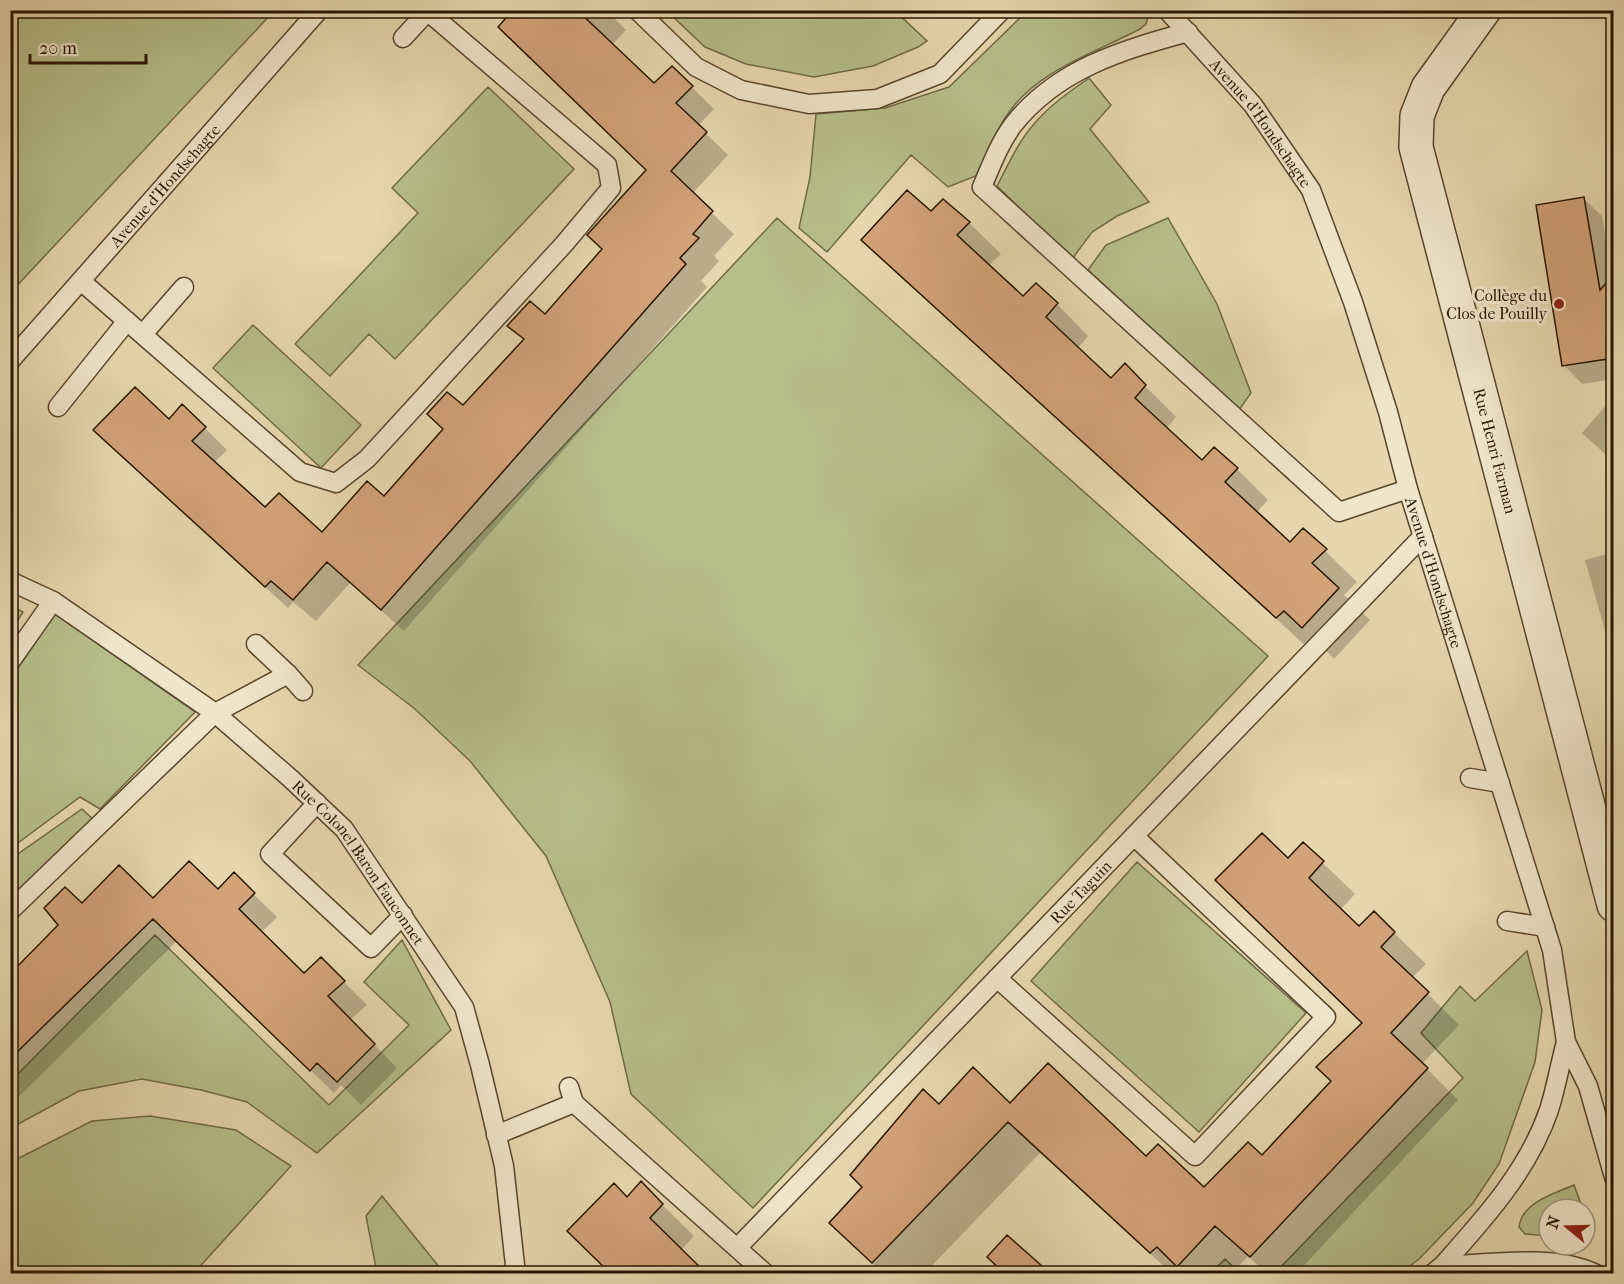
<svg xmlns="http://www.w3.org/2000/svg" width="1624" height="1284" font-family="'IM FELL French Canon',serif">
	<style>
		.green { fill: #b6be8a; stroke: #6f6a46; stroke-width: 1.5 }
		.shadow { fill: #0003 }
		.building { fill: #d2a279; stroke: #281501; stroke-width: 1.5 }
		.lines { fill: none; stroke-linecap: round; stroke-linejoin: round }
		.lane-casing { stroke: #58462c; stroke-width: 21 }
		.street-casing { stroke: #58462c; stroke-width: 36 }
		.lane { stroke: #efe5ca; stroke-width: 18 }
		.street { stroke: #efe5ca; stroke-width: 33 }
		.poi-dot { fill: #8f2418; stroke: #efe5ca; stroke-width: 2 }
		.labels { text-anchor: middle; stroke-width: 6; stroke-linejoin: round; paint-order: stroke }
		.street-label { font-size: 16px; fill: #281501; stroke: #efe5ca }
		.poi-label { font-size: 16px; fill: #281501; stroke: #efe5ca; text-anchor: end }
	</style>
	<rect width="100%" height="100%" fill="#e7d7ae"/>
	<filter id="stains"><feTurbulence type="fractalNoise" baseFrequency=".00333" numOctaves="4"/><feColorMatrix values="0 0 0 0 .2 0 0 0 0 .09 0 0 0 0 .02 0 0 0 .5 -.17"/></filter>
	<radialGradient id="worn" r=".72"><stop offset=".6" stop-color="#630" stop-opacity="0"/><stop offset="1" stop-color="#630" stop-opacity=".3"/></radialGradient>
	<path class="green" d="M11,10L274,11L11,292L10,11Z
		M667,11H895L927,41L918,47L873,66L814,77L746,64L705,47Z
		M1027,11H1150L1146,24L1140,29C1095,53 1034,71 1005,118C994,136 985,157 976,176L948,187L911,155L827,252L799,228L810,177L816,114L885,108L949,87Z
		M1089,78L1111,105L1090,129L1149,202L1117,216L1092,232L1072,259L997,186C1008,165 1018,142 1034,124C1049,106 1069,92 1089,78Z
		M488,87L574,169L395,359L369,334L330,376L295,344L418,213L392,188Z
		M777,218L1268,656L753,1208L631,1094L610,1002L546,856L470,761L415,709L358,665Z
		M1168,218L1217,304L1251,393L1239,410L1088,270L1106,245Z
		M253,325L361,425L321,468L213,368Z
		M11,606L23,612L11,631Z
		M55,614L195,712L100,809L80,797L11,848V678Z
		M82,809L94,820L11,898V859Z
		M1137,862L1306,1013L1199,1132L1031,981Z
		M155,935L329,1105L409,1025L364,982L402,940L451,1030L317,1153L247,1102L201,1090L142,1079L79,1091L11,1128V1081Z
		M1527,951L1542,1010L1535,1062L1499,1164L1473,1203L1419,1259L1401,1273H1275L1463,1078L1421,1033L1460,986L1475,1001Z
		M150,1116L236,1130L291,1166L194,1273H11V1162L92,1121Z
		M1574,1185L1583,1209H1549V1236L1525,1234L1519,1227C1522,1202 1554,1194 1574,1185Z
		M382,1196L444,1273H377L366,1216Z
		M1225,1259L1240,1273H1211Z"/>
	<path class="shadow" d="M515,10H606L626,30L612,45L654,85L672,68L714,109L698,126L728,155L692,194L734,234L714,256L719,261L701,281L707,287L404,631L350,583L316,621L293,602L288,608L95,430L169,421L205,428L227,450L214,463L265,510L322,534L384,498L463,407L525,341L509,326L545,316L603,250L648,170Z
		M1583,198L1602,216L1612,278L1614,277V379L1582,384L1564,365Z
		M931,213L969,223L1001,254L988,266L1024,298L1057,304L1088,336L1078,348L1111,380L1125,366L1176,417L1166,429L1202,462L1237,469L1268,500L1256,513L1290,544L1304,530L1357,582L1344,595L1370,620L1334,659L1316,641L1308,648L895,271L863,240Z
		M1614,396V462L1582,433Z
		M1614,552V662L1585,560Z
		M1303,844L1355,894L1340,910L1359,928L1374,913L1426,964L1412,978L1459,1025L1422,1064L1458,1100L1296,1274H1267L1248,1256L1232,1274H1172L1041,1152L924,1274H883L831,1223L939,1106L1010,1105L1146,1158L1204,1189L1262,1157L1332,1081L1364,1023L1288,860Z
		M234,875L277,917L261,933L304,975L344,982L367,1005L350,1020L397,1068L361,1105L341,1085L334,1093L177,941L10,1105V976L82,905L153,900L218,891Z
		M641,1184L694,1236L681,1250L628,1198Z"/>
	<path class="building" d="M513,10H577L654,83L672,66L693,86L676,103L707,132L671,171L713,211L693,234L699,238L680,258L686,264L381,610L327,562L293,600L271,581L265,587L93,430L135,387L169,419L182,404L206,427L192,441L265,507L279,493L322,532L367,481L384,496L443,429L427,414L447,392L463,405L524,339L507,326L530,301L545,314L602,249L587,235L646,170L498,27Z
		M907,190L931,211L943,199L970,222L957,235L1023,296L1036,283L1058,303L1046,317L1111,378L1125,363L1146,385L1135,398L1202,460L1214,447L1238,468L1225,482L1290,542L1303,528L1327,549L1312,563L1339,588L1302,628L1284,611L1276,618L861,240Z
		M1584,197L1600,290L1614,274V358L1562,366L1536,205Z
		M1262,833L1288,858L1303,842L1324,861L1309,878L1359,926L1374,911L1395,932L1381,947L1429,992L1391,1033L1428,1068L1250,1257L1215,1226L1177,1267L1157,1247L1150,1253L1008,1122L872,1263L829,1223L862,1187L850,1175L923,1089L939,1104L973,1067L1010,1103L1048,1063L1146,1156L1158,1144L1204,1187L1248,1142L1262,1155L1331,1081L1316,1067L1362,1023L1215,880Z
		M189,861L218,889L234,872L255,893L239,909L304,973L321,957L345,981L328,996L375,1044L337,1082L317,1063L310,1071L153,919L10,1059V974L58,925L44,908L65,887L82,903L119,865L153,898Z
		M641,1181L663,1204L650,1218L707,1274H611L567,1231L614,1183L627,1197Z
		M1007,1235L1051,1274H1005L987,1257Z"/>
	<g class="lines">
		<g class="lane-casing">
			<g id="lane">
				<path d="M637,10L696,67L741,90L809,104L877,99L940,74L1002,10"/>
				<path id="s1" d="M1167,10L1253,105L1311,190L1353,302L1388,412L1408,489L1552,950L1566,1042L1588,1086L1614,1177"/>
				<path d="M1188,32C1122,50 1057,69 1013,125C999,144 991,166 982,187L1339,512L1408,489"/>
				<path d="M403,38L427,12"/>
				<path d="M81,281L300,472L336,483L367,459L565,243L611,188L607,165L426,10"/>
				<path d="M143,334L184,287"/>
				<path id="s2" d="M10,361L319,10"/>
				<path d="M58,407L127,321"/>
				<path id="s3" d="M10,581L53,601L215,713L290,778L344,829L464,1007L480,1065L504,1166L516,1274"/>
				<path d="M256,644L288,674"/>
				<path d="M10,662L53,601"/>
				<path d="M1470,778L1500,783"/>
				<path d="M317,803L270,854L371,948L403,915"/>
				<path d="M10,911L215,713L288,674L303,691"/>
				<path d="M1507,921L1545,927"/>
				<path d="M997,978L1195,1156L1326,1017L1134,836"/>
				<path d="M574,1103L766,1274"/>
				<path d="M496,1135L574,1103L569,1087"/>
				<path id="s4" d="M737,1248L1423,536"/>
				<path d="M1442,1266C1489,1264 1553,1253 1596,1274"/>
				<path d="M1432,1274L1442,1266C1484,1219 1528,1171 1549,1110C1556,1088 1560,1064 1566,1042"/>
			</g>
		</g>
		<g class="street-casing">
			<g id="street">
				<path id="s5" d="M1484,10L1428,88L1417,116L1416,147L1614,905"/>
			</g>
		</g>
		<use href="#lane" class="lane"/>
		<use href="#street" class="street"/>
	</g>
	<circle class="poi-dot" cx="1559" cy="304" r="6"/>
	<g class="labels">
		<g class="street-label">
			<text dy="6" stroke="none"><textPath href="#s1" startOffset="147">Avenue d'Hondschagte</textPath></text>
			<text dy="6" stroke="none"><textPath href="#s2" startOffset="234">Avenue d'Hondschagte</textPath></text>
			<text dy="6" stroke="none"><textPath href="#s5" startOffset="471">Rue Henri Farman</textPath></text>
			<text dy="6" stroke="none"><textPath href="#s1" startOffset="633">Avenue d'Hondschagte</textPath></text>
			<text dy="6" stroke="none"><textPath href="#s3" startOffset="453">Rue Colonel Baron Fauconnet</textPath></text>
			<text dy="6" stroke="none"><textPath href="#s4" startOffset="495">Rue Taguin</textPath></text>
		</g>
		<g class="poi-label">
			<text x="1547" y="301">Collège du<tspan x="1547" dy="18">Clos de Pouilly</tspan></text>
		</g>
	</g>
	<rect width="1624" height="1284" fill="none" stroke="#e7d7ae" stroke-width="36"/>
	<rect x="12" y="12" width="1600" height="1260" fill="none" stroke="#281501" stroke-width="3"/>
	<rect x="18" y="18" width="1588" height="1248" fill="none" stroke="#281501" stroke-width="1.5"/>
	<g transform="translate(1567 1227) rotate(289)"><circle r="28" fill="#efe5ca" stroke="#9f927a" stroke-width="1.5"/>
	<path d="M0-4.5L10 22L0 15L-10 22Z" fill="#8f2418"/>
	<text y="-9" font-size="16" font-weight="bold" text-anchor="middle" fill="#281501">N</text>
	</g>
	<path d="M30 54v9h116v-9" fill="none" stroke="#281501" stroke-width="3"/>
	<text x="39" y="54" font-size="18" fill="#281501" stroke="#efe5ca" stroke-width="4.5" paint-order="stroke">20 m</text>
	<rect width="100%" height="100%" filter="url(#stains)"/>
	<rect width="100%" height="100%" fill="url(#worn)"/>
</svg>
